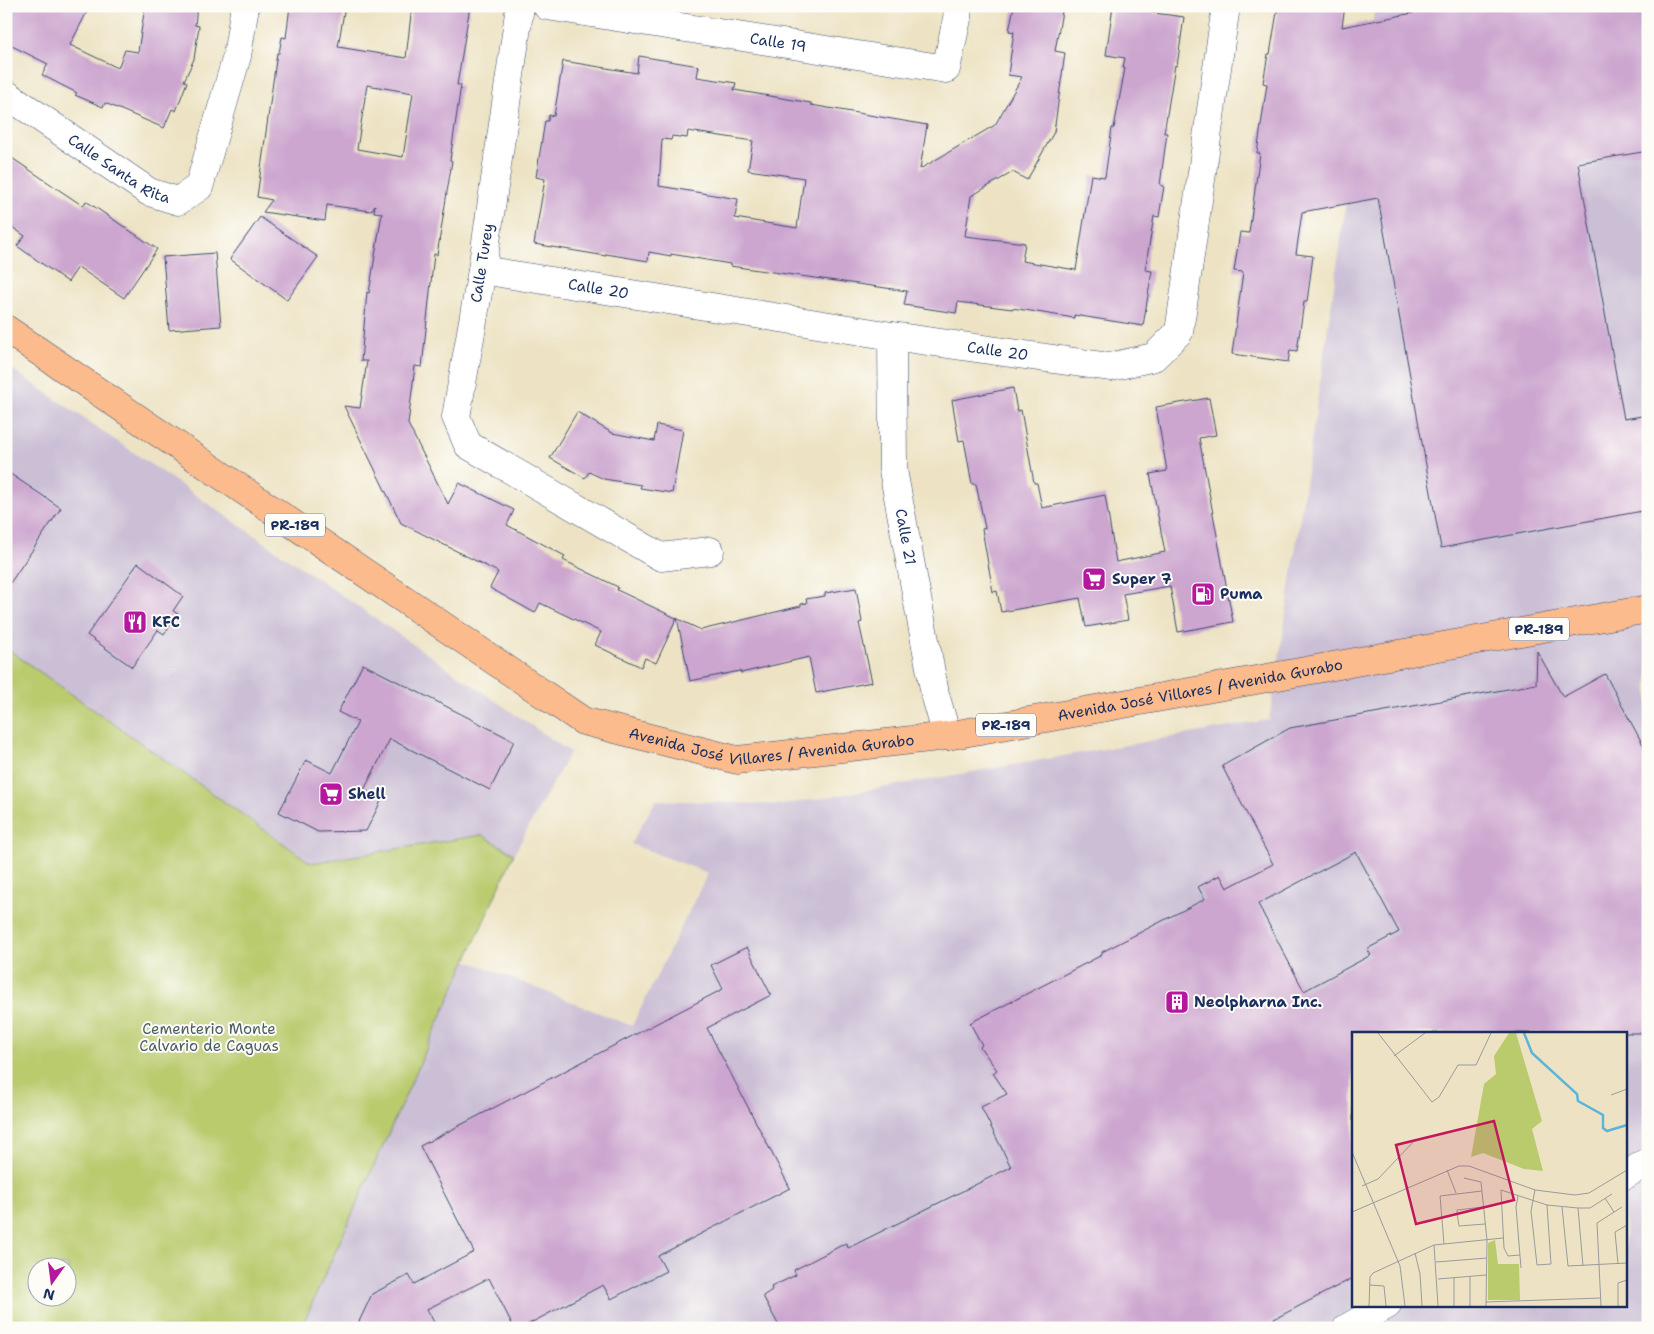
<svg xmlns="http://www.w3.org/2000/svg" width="1654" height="1334" font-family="'Shantell Sans',sans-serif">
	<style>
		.industrial { fill: #cbbfd5; fill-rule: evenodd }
		.green { fill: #bacb6e; stroke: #6a7d66; fill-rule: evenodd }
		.building { fill: #cca6cf; fill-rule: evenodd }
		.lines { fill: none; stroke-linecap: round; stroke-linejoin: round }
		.minor-casing { stroke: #3a4a6d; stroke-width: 29 }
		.primary-casing { stroke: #3a4a6d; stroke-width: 29 }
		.minor { stroke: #fff; stroke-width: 28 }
		.primary { stroke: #fbbb8d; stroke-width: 28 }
		.labels { text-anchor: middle; stroke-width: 4; stroke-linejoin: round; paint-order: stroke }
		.shield { fill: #fdfcf7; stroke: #5f6c8c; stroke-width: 1 }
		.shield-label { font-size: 14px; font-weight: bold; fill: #1b2f5e }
		.street-label { font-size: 15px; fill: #1b2f5e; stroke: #fdfcf7 }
		.poi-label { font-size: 15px; font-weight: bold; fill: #1b2f5e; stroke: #fdfcf7; text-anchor: start }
		.park-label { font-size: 15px; fill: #4b5e63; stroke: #fdfcf7 }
		.inset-river { fill: none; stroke: #5cb5d9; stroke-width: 2.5 }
		.inset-road { fill: none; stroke: #999b9b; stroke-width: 1 }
		.view { fill: #c2185b; fill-opacity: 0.15; stroke: #c2185b; stroke-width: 2.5 }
		.inset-edge { fill: none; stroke: #1b2f5e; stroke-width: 2.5 }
	</style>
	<rect width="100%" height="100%" fill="#fdfcf7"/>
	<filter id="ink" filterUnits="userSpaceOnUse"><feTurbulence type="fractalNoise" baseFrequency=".02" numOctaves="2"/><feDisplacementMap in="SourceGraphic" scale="10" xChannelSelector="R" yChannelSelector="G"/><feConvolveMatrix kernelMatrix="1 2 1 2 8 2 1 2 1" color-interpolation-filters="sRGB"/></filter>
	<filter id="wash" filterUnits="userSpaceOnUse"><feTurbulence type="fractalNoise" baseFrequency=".0096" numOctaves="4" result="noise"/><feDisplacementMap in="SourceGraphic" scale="20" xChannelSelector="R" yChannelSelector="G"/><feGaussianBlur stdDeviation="1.12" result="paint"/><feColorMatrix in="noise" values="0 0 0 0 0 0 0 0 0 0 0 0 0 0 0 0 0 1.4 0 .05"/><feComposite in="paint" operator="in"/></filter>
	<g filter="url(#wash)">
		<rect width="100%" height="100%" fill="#ede3c4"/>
		<path class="industrial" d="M1375,6H1648V1328H301L466,960L632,1026L708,873L631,844L656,800L783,805L1269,720L1285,621ZM1353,1033H1625V1305H1353Z
			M6,365L570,752L514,854L482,835L312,863L6,648Z"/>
		<path class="green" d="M6,648L311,863L482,835L514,854L301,1328H6ZM38,1266H68V1296H38Z"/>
		<g id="blocks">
			<path class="building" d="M6,6H90L70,45L118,68L125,50L138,52L145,6H197L195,25L199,26L194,59L184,81L187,82L176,111L172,109L164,128L105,103L103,107L75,95L77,93L42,75L48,64L6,43Z
				M290,6H345L338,47L406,58L412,6H470L457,85H461L450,160L452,161L437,255L434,254L422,367L415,366L408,424L448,504L459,483L514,510L507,525L565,556L563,560L618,587L617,590L701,630L801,606V604L807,603L806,599L825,596V593L856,588L862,622L859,623L872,682L816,693L809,657L741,673L740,671L690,681L677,618L656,663L645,658L641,667L595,645L601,632L540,603L535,613L490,588L498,572L401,523L344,406L360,408L367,361H361L367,292L369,293L382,213L374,212L375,205L371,211L327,205L325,221L263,212L272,200L257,197L277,53H279L282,37L286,38ZM367,85L413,93L403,157L357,149Z
				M1014,6H1063L1055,51L1065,53L1054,132L1027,180L1013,172L971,196L965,236L1025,243L1022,261L1076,270L1091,175L1105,177L1112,128H1114L1125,68H1123L1125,58L1106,55L1113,6H1155L1154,13L1184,17L1177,66L1175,65L1164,133H1167L1160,185L1164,186L1159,217L1154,216L1145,270L1152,271L1143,326L1074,315V318L1012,308V309L958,302L956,313L904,305L907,291L730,266V264L671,254V256L649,252L648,261L606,254V256L534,244L545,179L536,177L545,121H548L549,115L554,116L563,61L637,73L639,56L699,66L697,77L736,83L734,90L811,103V105L927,125L920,169L995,125L1022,77L1008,75L1014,32L1009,31ZM688,131L753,141L748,170L804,178L797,228L735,218L738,199L659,186L662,139L671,140L672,136L687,138Z
				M1278,6H1345L1342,27L1413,13L1412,6H1648V151L1578,163L1624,419L1648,415V510L1441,548L1378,198L1302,212L1296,254L1313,256L1307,302H1304L1297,351L1290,350L1288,362L1232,354L1243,272L1234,271L1240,232L1249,233L1260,153H1257L1267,84L1263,83L1268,54H1270Z
				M6,154L83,206L86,201L157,249L124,298L78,267L68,282L17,246L25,236L6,223Z
				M260,217L318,257L287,300L230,259Z
				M215,253L221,326L169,330L163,257Z
				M1013,388L1017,411L1021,410L1034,483H1037L1042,508L1105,495L1116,562L1165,552L1150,474L1167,471L1156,407L1209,398L1216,435L1199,438L1233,622L1178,632L1170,586L1123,594L1128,620L1086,627L1080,598L1001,612L997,591L993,592L982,529L985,528L976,484H972L964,440L959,441L952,400Z
				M577,412L612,433L654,441L657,425L683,430L672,493L640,488L641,485L604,479L589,472L585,478L550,458Z
				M6,471L61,508L6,589Z
				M138,563L183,596L173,611L178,614L164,634L158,630L132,667L87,635Z
				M1537,651L1563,697L1605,674L1648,754V1033H1353V1278L1257,1328H780L763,1296L772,1290L771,1287L796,1275L794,1270L846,1243L848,1248L1011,1167L981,1107L1007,1094L993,1073L997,1070L980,1047L982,1045L970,1023L1102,955V952L1205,899L1198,887L1220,875L1227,888L1273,864L1222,766L1290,728L1536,684ZM1356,852L1399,932L1367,949L1371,955L1304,991L1258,904Z
				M363,664L514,741L490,790L390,739L364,790L382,799L366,831L318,832L279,812L306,760L332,773L358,722L338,712Z
				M747,947L771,995L707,1028L790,1188L658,1256L666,1271L611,1299L603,1285L521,1328H514L489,1278L427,1309L437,1328H356L372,1294L409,1275L414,1284L474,1252L420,1146L723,989L711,965Z"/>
		</g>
	</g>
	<g filter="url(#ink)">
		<use href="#blocks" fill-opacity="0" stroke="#3a4a6d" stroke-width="1"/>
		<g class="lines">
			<g class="minor-casing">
				<g id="minor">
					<path d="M520,6L482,270L456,417L468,445L661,557L710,551"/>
					<path id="s1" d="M547,6L946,69L957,19L958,6"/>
					<path id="s2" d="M6,94L149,192L178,201L199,187L237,56L245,6"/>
					<path id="s3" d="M482,270L892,336L1110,367L1154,357L1179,332L1226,6"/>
					<path id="s4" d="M892,336L893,470L935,694L947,736"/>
					<path d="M1625,1175L1648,1162"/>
					<path d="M1347,1328L1387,1305"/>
				</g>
			</g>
			<g class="primary-casing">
				<g id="primary">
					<path id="s5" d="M6,329L583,721L737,760L947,736L1648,609"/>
				</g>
			</g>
			<use href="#minor" class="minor"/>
			<use href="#primary" class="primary"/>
		</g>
	</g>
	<defs>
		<g id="supermarket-square" transform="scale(1.25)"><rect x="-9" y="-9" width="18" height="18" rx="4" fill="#b5179e" stroke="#fdfcf7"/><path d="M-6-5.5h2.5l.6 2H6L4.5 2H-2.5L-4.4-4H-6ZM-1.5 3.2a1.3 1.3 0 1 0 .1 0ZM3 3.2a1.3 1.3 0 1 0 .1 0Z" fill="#fff"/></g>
		<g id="fuel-square" transform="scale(1.25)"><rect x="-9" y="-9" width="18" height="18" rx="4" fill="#b5179e" stroke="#fdfcf7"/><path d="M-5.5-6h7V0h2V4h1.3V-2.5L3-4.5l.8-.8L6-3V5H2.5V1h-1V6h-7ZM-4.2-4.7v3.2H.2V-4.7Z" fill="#fff"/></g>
		<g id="restaurant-square" transform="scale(1.25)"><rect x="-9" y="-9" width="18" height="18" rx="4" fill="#b5179e" stroke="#fdfcf7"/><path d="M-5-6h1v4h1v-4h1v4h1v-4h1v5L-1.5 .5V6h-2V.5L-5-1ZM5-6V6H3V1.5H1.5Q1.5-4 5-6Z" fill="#fff"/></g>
		<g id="building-square" transform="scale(1.25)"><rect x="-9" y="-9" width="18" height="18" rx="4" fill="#b5179e" stroke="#fdfcf7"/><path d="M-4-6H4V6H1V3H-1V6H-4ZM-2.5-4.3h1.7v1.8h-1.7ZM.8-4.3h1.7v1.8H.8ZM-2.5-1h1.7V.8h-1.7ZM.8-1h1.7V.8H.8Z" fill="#fff"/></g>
	</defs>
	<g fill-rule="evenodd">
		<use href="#supermarket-square" x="1094" y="579"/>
		<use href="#fuel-square" x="1203" y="594"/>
		<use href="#restaurant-square" x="135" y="622"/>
		<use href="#supermarket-square" x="331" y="794"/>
		<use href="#building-square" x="1177" y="1002"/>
	</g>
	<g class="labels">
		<g class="shield">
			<rect x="265" y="513.5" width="60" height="23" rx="4"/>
			<rect x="1509" y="617.5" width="60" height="23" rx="4"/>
			<rect x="976" y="713.5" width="60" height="23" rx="4"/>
		</g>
		<g class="shield-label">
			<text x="295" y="530">PR-189</text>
			<text x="1539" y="634">PR-189</text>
			<text x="1006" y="730">PR-189</text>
		</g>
		<g class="street-label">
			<text dy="5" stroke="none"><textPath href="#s1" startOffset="234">Calle 19</textPath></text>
			<text dy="5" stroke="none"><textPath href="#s2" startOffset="136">Calle Santa Rita</textPath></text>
			<text transform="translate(482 263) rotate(-81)" y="5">Calle Turey</text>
			<text dy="5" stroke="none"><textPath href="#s3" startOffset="118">Calle 20</textPath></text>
			<text dy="5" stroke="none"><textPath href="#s3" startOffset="522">Calle 20</textPath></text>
			<text dy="5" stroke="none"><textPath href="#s4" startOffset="202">Calle 21</textPath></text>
			<text dy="5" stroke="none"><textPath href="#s5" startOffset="1325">Avenida José Villares / Avenida Gurabo</textPath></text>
			<text dy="5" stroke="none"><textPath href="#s5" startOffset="890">Avenida José Villares / Avenida Gurabo</textPath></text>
		</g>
		<g class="poi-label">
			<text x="1112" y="584">Super 7</text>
			<text x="1220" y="599">Puma</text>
			<text x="152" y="627">KFC</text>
			<text x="348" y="799">Shell</text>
			<text x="1194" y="1007">Neolpharna Inc.</text>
		</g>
		<g class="park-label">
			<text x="209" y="1034">Cementerio Monte<tspan x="209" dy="17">Calvario de Caguas</tspan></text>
		</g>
	</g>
	<g transform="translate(1352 1032)">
		<rect width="275" height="275" fill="#ede3c4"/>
		<path d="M157,1H164L190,89L180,97L191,139L172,137L131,121L119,125L132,52L144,42L142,24ZM143,208L146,232H167L168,268H136V211Z" fill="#bacb6e"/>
		<path class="inset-river" d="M172,1L180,21L225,62L226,69L251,83V96L255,99L275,93"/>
		<path class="inset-road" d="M26,1L80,70L87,65L106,33H124L139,1M42,24L73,1M259,63L275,57M0,120L48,234L53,274M95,138L104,161M112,146L129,150L135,208L134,274M10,154L26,147L64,107M183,158L179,179L185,233L199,232L195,173M166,164L164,175L169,236M253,166L262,180M131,175L105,178V181L107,194L133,192M210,175L216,234L275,231M226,176L231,234M0,180L107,134H117L183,158L223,163L237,161L275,138M92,212L88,164L130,159M82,213L86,274M63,221L68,242L70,274M168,223L156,224L152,216L149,158L195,173L226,176H238L260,162M84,230L135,226M266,232L263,200L275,193M118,244V274M102,246V274M86,247L134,243M18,253L32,254L34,274M134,270L249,266M17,274L18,245L21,241L82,213L151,206M249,274L245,191L270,175M266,274V251L275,248"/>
		<path class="view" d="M142,89L162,168L64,192L44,113Z"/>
		<rect width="275" height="275" class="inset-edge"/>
	</g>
	<rect width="1654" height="1334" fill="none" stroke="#fdfcf7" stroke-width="25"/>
	<g transform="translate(52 1282) rotate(194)"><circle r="24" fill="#fdfcf7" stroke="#a3aaba"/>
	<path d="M0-4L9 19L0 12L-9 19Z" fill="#b5179e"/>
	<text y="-8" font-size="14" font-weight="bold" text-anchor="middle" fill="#1b2f5e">N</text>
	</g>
</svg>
